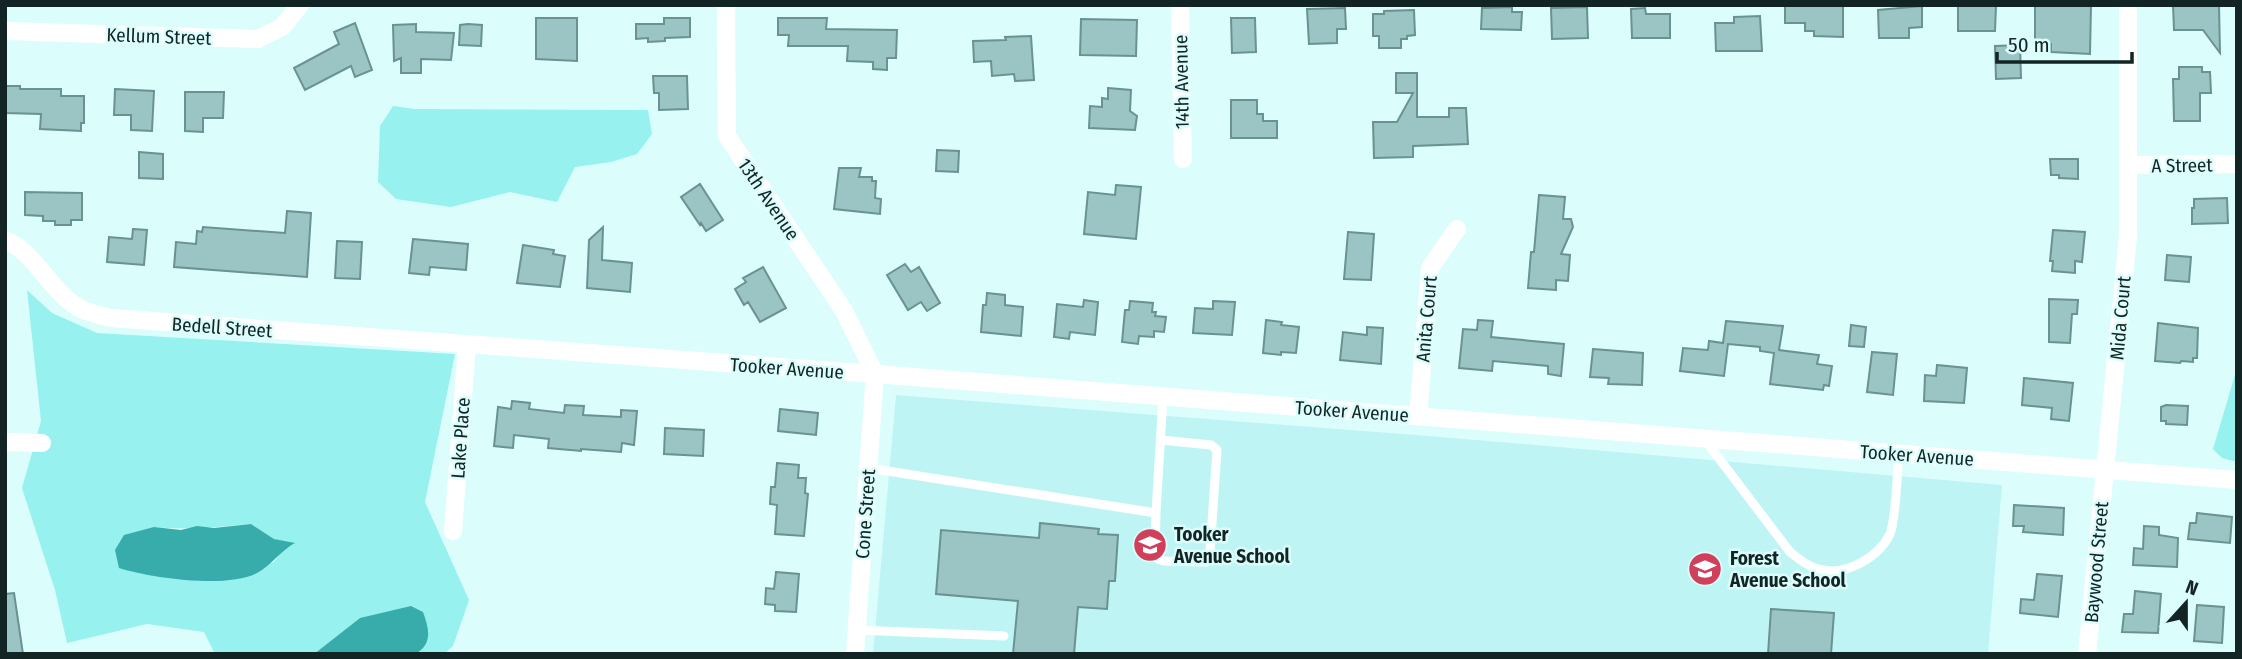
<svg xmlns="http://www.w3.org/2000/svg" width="2242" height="659" font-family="'Fira Sans Condensed',sans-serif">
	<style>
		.built { fill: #bef5f4 }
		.green { fill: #96f1ef; fill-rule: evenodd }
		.water { fill: #37acab }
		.building { fill: #9ac5c4; stroke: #699291; stroke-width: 2 }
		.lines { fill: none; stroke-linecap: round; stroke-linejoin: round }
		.lane { stroke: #fff; stroke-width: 9 }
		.street { stroke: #fff; stroke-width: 18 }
		.labels { text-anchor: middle; stroke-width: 5; stroke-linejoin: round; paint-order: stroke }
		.street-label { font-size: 19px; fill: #132424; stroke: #dbfefd }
		.poi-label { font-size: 19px; font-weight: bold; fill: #132424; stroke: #dbfefd; text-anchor: start }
	</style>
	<rect width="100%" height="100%" fill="#dbfefd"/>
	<path class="built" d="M896,395L1429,436L2002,485L1988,654H873Z"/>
	<path class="green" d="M393,106L414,109L648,110L652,134L637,154L611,162L575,167L557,202L510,192L451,207L396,199L378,182L380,126Z
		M27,290L52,313L97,333L455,354L425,502L469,600L453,646L444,654H416L421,651L360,618L314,654H215L204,632L147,624L67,643L55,590L22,488L41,421ZM251,524L274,539L294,544L284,549L274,562L198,581L177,578L154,527C185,530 219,527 251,524Z
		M2237,368V462L2222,458L2213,449Z"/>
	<path class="water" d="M251,524L274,539L295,543C280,551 272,565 257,573C227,589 151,578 119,568L115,550L124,535L154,527L181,530L197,526L214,528Z
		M411,606L423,612C429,629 433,643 416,654H314L360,618Z"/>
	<path class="building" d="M1785,5L1843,6V37L1814,36V31H1805V23H1785Z
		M1958,5H1996L1995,31H1958Z
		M2035,5H2091L2090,54L2051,52V44L2035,43Z
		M2173,5H2219L2220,53L2203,30H2174Z
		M1922,6V27L1909,28V38H1879L1878,10Z
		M1512,7V12H1522L1521,30L1481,29L1482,8Z
		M1587,7L1588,38L1552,39L1551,8Z
		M1345,8L1346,29H1337V43L1309,44L1307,9Z
		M1645,8L1646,14H1670V38H1632L1631,9Z
		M1414,10L1415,35L1407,36V39H1401V48H1379V36H1373V14H1384V11Z
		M1760,16L1762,51H1716L1715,23H1734V17Z
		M536,18H577V61L536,59Z
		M664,18H690V37L665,38V41L648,42V38L636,39V24H664Z
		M778,18H827L826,29L897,30L896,58H887V70L873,69V62L847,61L848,46H788L789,35H778Z
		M1231,18H1255L1256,52L1232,53Z
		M1081,19L1137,20L1136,56L1080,55Z
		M355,23L372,70L355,77L351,66L305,90L294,68L339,44L334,32Z
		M416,24V32L454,33L451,60L421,59V73H401V58L394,61L393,25Z
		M468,24L482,25L481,46L459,45L460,25Z
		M1031,36L1034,80L1015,81L1014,74L992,76L991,61L974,62L973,41L1006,40L1005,37Z
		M2020,45L2021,78L1996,79L1995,46Z
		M2179,67H2202V72H2210L2211,93H2200V121H2174L2173,79H2179Z
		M1396,73H1417V117H1449V108H1466L1468,144L1413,146V157L1374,158L1373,122H1397L1413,93H1396Z
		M653,76H687L688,109L659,110V93H654Z
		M5,86H20V89H61V96H84V123H81V131L40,129L41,114L5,113Z
		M1108,88L1131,90L1130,111L1137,116L1135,130L1089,128L1090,106L1102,107V98L1108,99Z
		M115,89L154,91L152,131L131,130V115H114Z
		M185,92H224L223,118H203V132L185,131Z
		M1231,100H1257V114H1263V121H1277V138H1231Z
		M937,150L959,151L958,172L936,171Z
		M139,152L163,154V179L139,178Z
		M2050,159H2078V179L2059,178V175H2051Z
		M839,168H861L859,177H872V181H876L875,198L881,199L880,214L834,209Z
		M700,184L723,220L706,231L701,223L700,225L681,197Z
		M1116,185L1141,187L1136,239L1084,234L1088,192L1115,195Z
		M25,192L82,193V220H71V225H55V221H43V216L25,215Z
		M1539,195L1565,197L1563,219H1571L1573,227L1561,254L1570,255L1568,281L1556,280V290L1528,288L1531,252H1534Z
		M2227,198L2228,223L2192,224V208H2194V199Z
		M287,211L311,213L307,277L174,267L176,242L196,244L197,231L202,232L203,227L285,233Z
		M603,227L602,260L632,263L630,292L587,288L589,240Z
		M133,229L147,230L144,265L107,262L109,237L132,239Z
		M2053,230L2085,232L2082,262L2075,261V273L2052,271L2053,261H2050Z
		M1348,232L1374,234L1371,280L1344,279Z
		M413,239L468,244L466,270L430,267L429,275L409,273Z
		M337,241L362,242L360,279L335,278Z
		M523,245L554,250L553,254L565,256L560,287L517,283Z
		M2167,255L2191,257L2189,282L2165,280Z
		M905,264L911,272L919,267L940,303L927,311L921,302L908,310L887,275Z
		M763,267L786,308L760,322L748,302L744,305L735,289L746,282L743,278Z
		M987,293L1005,295V305L1023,307L1021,336L981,332L983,305H986Z
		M2049,299L2078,300L2077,314H2072L2070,343L2049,342Z
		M1084,300L1098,302L1095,335L1070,332L1069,339L1054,337L1057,304L1083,307Z
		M1130,301L1153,303L1152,312H1156L1155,316L1166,317L1164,332L1154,331V337L1139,336L1138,344L1122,342L1125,310H1129Z
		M1213,301L1235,302L1232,335L1193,333L1195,308L1213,309Z
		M1266,320L1282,322L1281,325L1299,327L1296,353L1281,352V355L1263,353Z
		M1478,320L1493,321L1491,337L1564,344L1561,376L1548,374V366L1493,361L1492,371L1459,368L1463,329L1477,330Z
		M1726,321L1783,326L1779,350L1819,355L1817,364L1832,366L1829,386L1824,385L1823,390L1770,384L1774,353L1760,351V347L1728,344L1724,376L1680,371L1683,348L1708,350L1709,341L1723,343Z
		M2158,323L2198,328L2197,358H2193V362L2181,361L2180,363L2155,361Z
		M1851,325L1866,327L1864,347L1849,346Z
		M1367,327L1383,328L1381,364L1340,360L1343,332L1367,335Z
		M1593,349L1643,353L1642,385L1608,384L1609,378L1590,377Z
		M1872,352L1897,354L1893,395L1867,392Z
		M1937,365L1967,368L1964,403L1924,401L1925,375L1936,376Z
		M2024,378L2073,383L2069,421L2051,419L2052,408L2022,405Z
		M512,401L530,403L529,409L564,413L565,405L584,406L583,415L621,417V410L637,411L634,445L622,443L621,452L581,449V451L548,448L549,439L514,435L513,448L494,446L498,407L511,409Z
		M2166,405L2188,406L2187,425L2166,424V421H2161V407Z
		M780,409L818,413L816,435L778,431Z
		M665,428L704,430L703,456L664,454Z
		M777,463L799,465L798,478H806L805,493L808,494L804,536L775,534L777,505L770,504L771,487H775Z
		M2014,505L2064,508L2063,535L2023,532L2024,526H2013Z
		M2197,513L2232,517L2230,543L2188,539L2190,523H2196Z
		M1040,523L1099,529L1098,534L1118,535L1115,581H1109L1107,609L1078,607L1074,654H1013L1018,601L936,594L941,530L1039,538Z
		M2144,526L2159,527V535L2178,538L2177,567L2133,565L2134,548L2143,549Z
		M776,572L799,574L796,612L775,611V605L765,604L766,588L774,589Z
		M2037,574L2062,576L2058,617L2020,613L2021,599L2034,600Z
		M2135,591L2161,594L2158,633L2122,632L2124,614H2133Z
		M14,593L23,654H5V594Z
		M2197,605L2224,607L2222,643L2194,641Z
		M1771,609L1834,613L1831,654H1768Z"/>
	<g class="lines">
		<path class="lane" d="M1705,440L1790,552C1800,560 1810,568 1823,570C1847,575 1879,557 1890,534C1896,520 1897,472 1899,454
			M868,468L1156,513L1163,397
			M1156,513L1155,554L1158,559L1164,561L1206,562L1210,552L1217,450L1211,445L1161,440
			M857,630L1004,636"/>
		<path class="street" d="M726,5L727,136L844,311L875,374L855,654
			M1180,5L1183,159
			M5,31L258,39L282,27L300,5
			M2128,165L2237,164
			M5,240C34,251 51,292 79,308C88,313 101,315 111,318L875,374L2237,480
			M1418,416L1430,268L1457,229
			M5,442L42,443
			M453,531L467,345
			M2087,654L2128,236V5"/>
	</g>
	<defs>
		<g id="school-disc" transform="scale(1.75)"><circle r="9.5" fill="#d1405a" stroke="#dbfefd"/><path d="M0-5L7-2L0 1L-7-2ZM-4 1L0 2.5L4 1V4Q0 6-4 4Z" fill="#fff"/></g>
	</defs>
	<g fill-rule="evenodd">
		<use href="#school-disc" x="1150" y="545"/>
		<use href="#school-disc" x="1705" y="569"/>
	</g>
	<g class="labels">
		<g class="street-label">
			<text transform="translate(159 36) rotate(2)" y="7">Kellum Street</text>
			<text transform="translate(1181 82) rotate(-91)" y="7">14th Avenue</text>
			<text transform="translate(2182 165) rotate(-1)" y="7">A Street</text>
			<text transform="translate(769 199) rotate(56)" y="7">13th Avenue</text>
			<text transform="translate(2120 318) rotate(-85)" y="7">Mida Court</text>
			<text transform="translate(1426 319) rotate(-85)" y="7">Anita Court</text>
			<text transform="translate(222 327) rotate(4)" y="7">Bedell Street</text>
			<text transform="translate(787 368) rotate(4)" y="7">Tooker Avenue</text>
			<text transform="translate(1352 411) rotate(4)" y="7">Tooker Avenue</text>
			<text transform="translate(460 438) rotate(-86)" y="7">Lake Place</text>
			<text transform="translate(1917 455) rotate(4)" y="7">Tooker Avenue</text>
			<text transform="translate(865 514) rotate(-86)" y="7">Cone Street</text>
			<text transform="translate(2096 562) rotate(-85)" y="7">Baywood Street</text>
		</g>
		<g class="poi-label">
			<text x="1174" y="541">Tooker<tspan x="1174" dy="22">Avenue School</tspan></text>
			<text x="1730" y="565">Forest<tspan x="1730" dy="22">Avenue School</tspan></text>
		</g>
	</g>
	<rect width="2242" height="659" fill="none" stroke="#132424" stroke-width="14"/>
	<g transform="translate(2186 603) rotate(21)" stroke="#dbfefd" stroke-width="5" paint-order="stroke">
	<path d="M0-5L12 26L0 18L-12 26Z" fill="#132424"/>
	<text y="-10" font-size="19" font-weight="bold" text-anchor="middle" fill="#132424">N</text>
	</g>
	<path d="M1997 52v10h135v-10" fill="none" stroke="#132424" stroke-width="3.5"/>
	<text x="2008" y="52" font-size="21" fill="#132424" stroke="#dbfefd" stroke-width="5" paint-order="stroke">50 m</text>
</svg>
